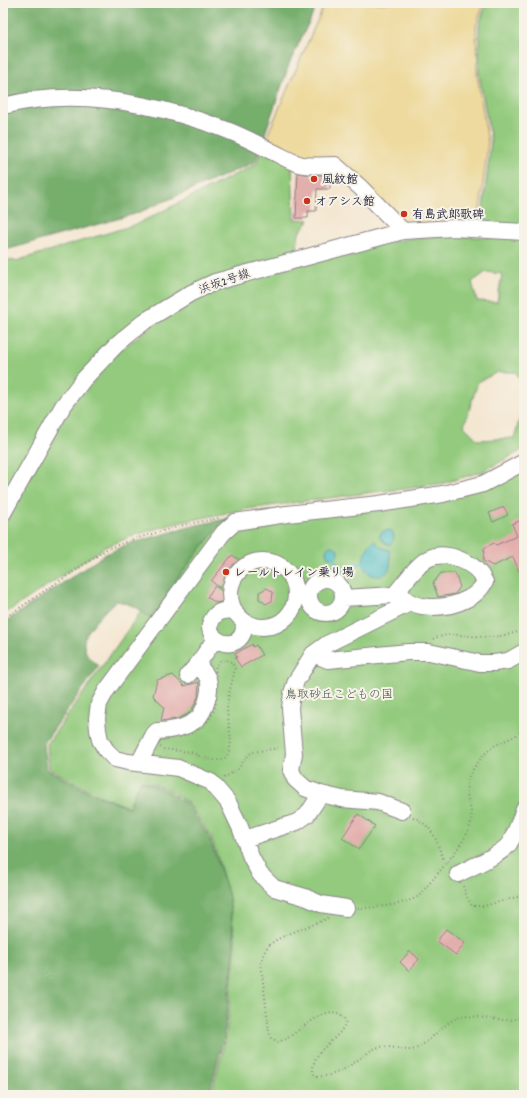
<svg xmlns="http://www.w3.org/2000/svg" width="527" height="1098" font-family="Dekko,'Klee One',sans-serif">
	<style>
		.green { fill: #93ca7d; stroke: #5a765c; fill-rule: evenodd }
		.forest { fill: #76ae6c; stroke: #4c6854 }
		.sand { fill: #eeda9e; stroke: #887e6c }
		.water { fill: #50bec5; stroke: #397080 }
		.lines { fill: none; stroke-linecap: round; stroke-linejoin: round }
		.stream { stroke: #50bec5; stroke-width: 3 }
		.building { fill: #e3afad }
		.minor-casing { stroke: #8b8486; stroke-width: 18 }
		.path { stroke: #8b8486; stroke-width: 2; stroke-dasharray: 1 3; stroke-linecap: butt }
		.minor { stroke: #fff; stroke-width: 16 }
		.poi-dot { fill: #c8321e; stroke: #f7f3e8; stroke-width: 1.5 }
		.labels { text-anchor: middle; stroke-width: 4; stroke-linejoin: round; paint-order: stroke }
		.poi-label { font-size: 12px; font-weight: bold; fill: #22223b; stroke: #f7f3e8; text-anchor: start }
		.street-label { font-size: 12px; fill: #22223b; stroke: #f7f3e8 }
		.park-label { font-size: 12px; fill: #44544f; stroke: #f7f3e8 }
	</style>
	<rect width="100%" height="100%" fill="#f7f3e8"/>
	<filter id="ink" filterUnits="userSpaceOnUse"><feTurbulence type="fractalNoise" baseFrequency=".025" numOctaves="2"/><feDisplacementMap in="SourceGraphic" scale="8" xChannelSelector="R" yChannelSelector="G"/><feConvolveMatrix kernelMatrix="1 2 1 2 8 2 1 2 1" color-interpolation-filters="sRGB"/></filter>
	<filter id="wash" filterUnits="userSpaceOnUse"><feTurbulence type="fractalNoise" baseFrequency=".012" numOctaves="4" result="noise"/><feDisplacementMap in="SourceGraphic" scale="16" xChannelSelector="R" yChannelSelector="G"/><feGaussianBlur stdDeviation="0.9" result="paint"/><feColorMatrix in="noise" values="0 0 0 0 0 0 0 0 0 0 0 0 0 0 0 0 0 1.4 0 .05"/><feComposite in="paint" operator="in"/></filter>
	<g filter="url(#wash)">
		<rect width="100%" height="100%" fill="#f4e7d2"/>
		<path class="green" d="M486,3H524V226L481,224L491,142L479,74V26Z
			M262,148L292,164L294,219L309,220L299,233L296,253L238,268L114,339L3,503V259L16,261L137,224L256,164Z
			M437,236L524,238V403L523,386L516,372H498L478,382L464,426L478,440L514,438L524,405V449L484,471L444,483L405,489L374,492L247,509L177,523L138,534L105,547L3,615V528L48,442L76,399L112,357L166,314L219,287L360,248L412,238ZM486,272L502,274L497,302L477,301L472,282Z
			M524,458V1095H211L226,1037L235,952V937L228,893L211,836L188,803L167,789L141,780L128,807L94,793L49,768L47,744L164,579L205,527L224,521L461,487Z"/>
		<path class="forest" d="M3,3H318L290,62L255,162L135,214L9,249L3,248Z
			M462,487L223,521L180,575L153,620C141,611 132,603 116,601C107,608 90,626 85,637C83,642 84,648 86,652C88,658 95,662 99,666L44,743L47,769L93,794L129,808L141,781L167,791L187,804L209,836L228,893L234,937V952L224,1037L209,1095H3V623L106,554L128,544L197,525L254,513Z"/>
		<path class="sand" d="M325,3H484L476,26L477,74L488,143L478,225L405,227L351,186L302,164L264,143Z"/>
		<path class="water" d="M388,530L393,533C395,538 393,541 390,545L384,542L379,537L382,532Z
			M374,540L380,547L389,550C390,555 391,560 390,566C384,589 345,570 374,540Z
			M326 552a6 6 0 1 1 12 0a6 6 0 1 1-12 0Z"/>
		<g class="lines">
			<path class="stream" d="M332,555L341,570L347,571L356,564L368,563"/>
		</g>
		<g id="blocks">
			<path class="building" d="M298,173L311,175H330V189H317L316,211H308V218H296Z
				M504,507L508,515L493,522L489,513Z
				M524,519V583L513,557L493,566L483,561L484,548L494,543L496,545L517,536L512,524Z
				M232,555L241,561L220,588L211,581Z
				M441,573H455L460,587L455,594L438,597L433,583Z
				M215,586L229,596L225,601L216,603L207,597Z
				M267,588L273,592L272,601L266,604L259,599V592Z
				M252,644L253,647L256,645L262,655L241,667L235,658L237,657L235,654Z
				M173,675L184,686L199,682L198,697L192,710L188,714L177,719L161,721L164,707L153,696L157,680Z
				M358,814L375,826L359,849L342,838Z
				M446,929L465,943L456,955L437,941Z
				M410,951L419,959L409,971L400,962Z"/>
		</g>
	</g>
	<g filter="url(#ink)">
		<use href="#blocks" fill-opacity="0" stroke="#8b8486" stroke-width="1"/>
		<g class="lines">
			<g class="minor-casing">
				<path id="minor" d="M3,106C77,87 154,103 224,129C240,135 256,143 271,151C280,155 289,161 299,164C307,167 326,165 335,165L361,188L403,231
					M3,513L63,406L83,380L117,344L145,321L191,293L215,282L403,231L454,228L524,232
					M230 594a33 33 0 1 1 66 0a33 33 0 1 1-66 0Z
					M309 596a17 17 0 1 1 34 0a17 17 0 1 1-34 0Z
					M343,598L394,595C416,571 426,543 463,561C473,565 481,573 485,582C481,589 474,596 467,599C448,609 409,613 399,590
					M235,611C226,610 218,610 213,618C200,638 234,655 243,633C244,629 244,625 244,621
					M313,654L328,660L408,652H429L480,663H494L508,661L524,652
					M188,675L197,665L215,639
					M139,763L154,734L157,731C170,731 182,729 193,722C204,716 210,695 209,683C208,675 203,670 197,665
					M402,811L378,802L342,799L321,794L305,788L295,779L291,770L294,754L290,708L292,693L296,681L313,654L327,644L410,603
					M245,839L297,822L307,815L321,794
					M458,874C471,867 501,855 509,844C516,833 520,820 524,809
					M346,908L321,904L305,897L274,888L260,874L251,857L240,827L228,802L211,782L178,768L128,762L115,759L106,750L100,740L98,730L97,718L99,704L106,691L223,533L235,522L287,514L379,504L443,494L483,484L524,462"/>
			</g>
			<path class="path" d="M3,619L107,549L134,539L184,525L219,518
				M433,639C450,631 469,637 487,637C499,637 512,634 524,630
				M227,660L232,662L235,669L228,698L227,711L231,741L229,753L223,760H212L201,757L191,752L163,749L158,745L161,740C184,737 209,731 215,706C218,693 214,678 216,665L220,661Z
				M224,778L238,769L245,759L252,752L280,748
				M413,817C437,829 435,841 445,863
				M463,886L467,897L472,906H484L524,895
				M358,908C375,908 404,905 419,896C432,879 468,842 471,822C474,803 459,791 472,771C476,764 484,754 491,748C502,740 516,739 524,727
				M328,918C312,927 275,935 266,949C263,954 262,959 261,964L269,1032L271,1038L278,1042C280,1041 284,1040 286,1039C301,1030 331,999 346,1021C339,1043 311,1048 313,1073L316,1076C334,1078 350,1066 363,1056C367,1054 372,1049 376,1048C388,1043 405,1053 415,1049C431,1042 441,1025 457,1018C470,1013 492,1021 506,1020C513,1020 518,1018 524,1016"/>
			<use href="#minor" class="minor"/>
		</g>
	</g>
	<g class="poi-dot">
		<circle cx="314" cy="179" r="4"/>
		<circle cx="307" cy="201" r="4"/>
		<circle cx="404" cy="214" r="4"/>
		<circle cx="226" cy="572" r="4"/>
	</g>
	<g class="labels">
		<g class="poi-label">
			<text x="322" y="183">風紋館</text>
			<text x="315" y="205">オアシス館</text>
			<text x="412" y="218">有島武郎歌碑</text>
			<text x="234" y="576">レールトレイン乗り場</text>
		</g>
		<g class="street-label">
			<text transform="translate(224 281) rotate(-19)" y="4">浜坂2号線</text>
		</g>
		<g class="park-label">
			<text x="339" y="698">鳥取砂丘こどもの国</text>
		</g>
	</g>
	<rect width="527" height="1098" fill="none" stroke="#f7f3e8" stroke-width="16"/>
</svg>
